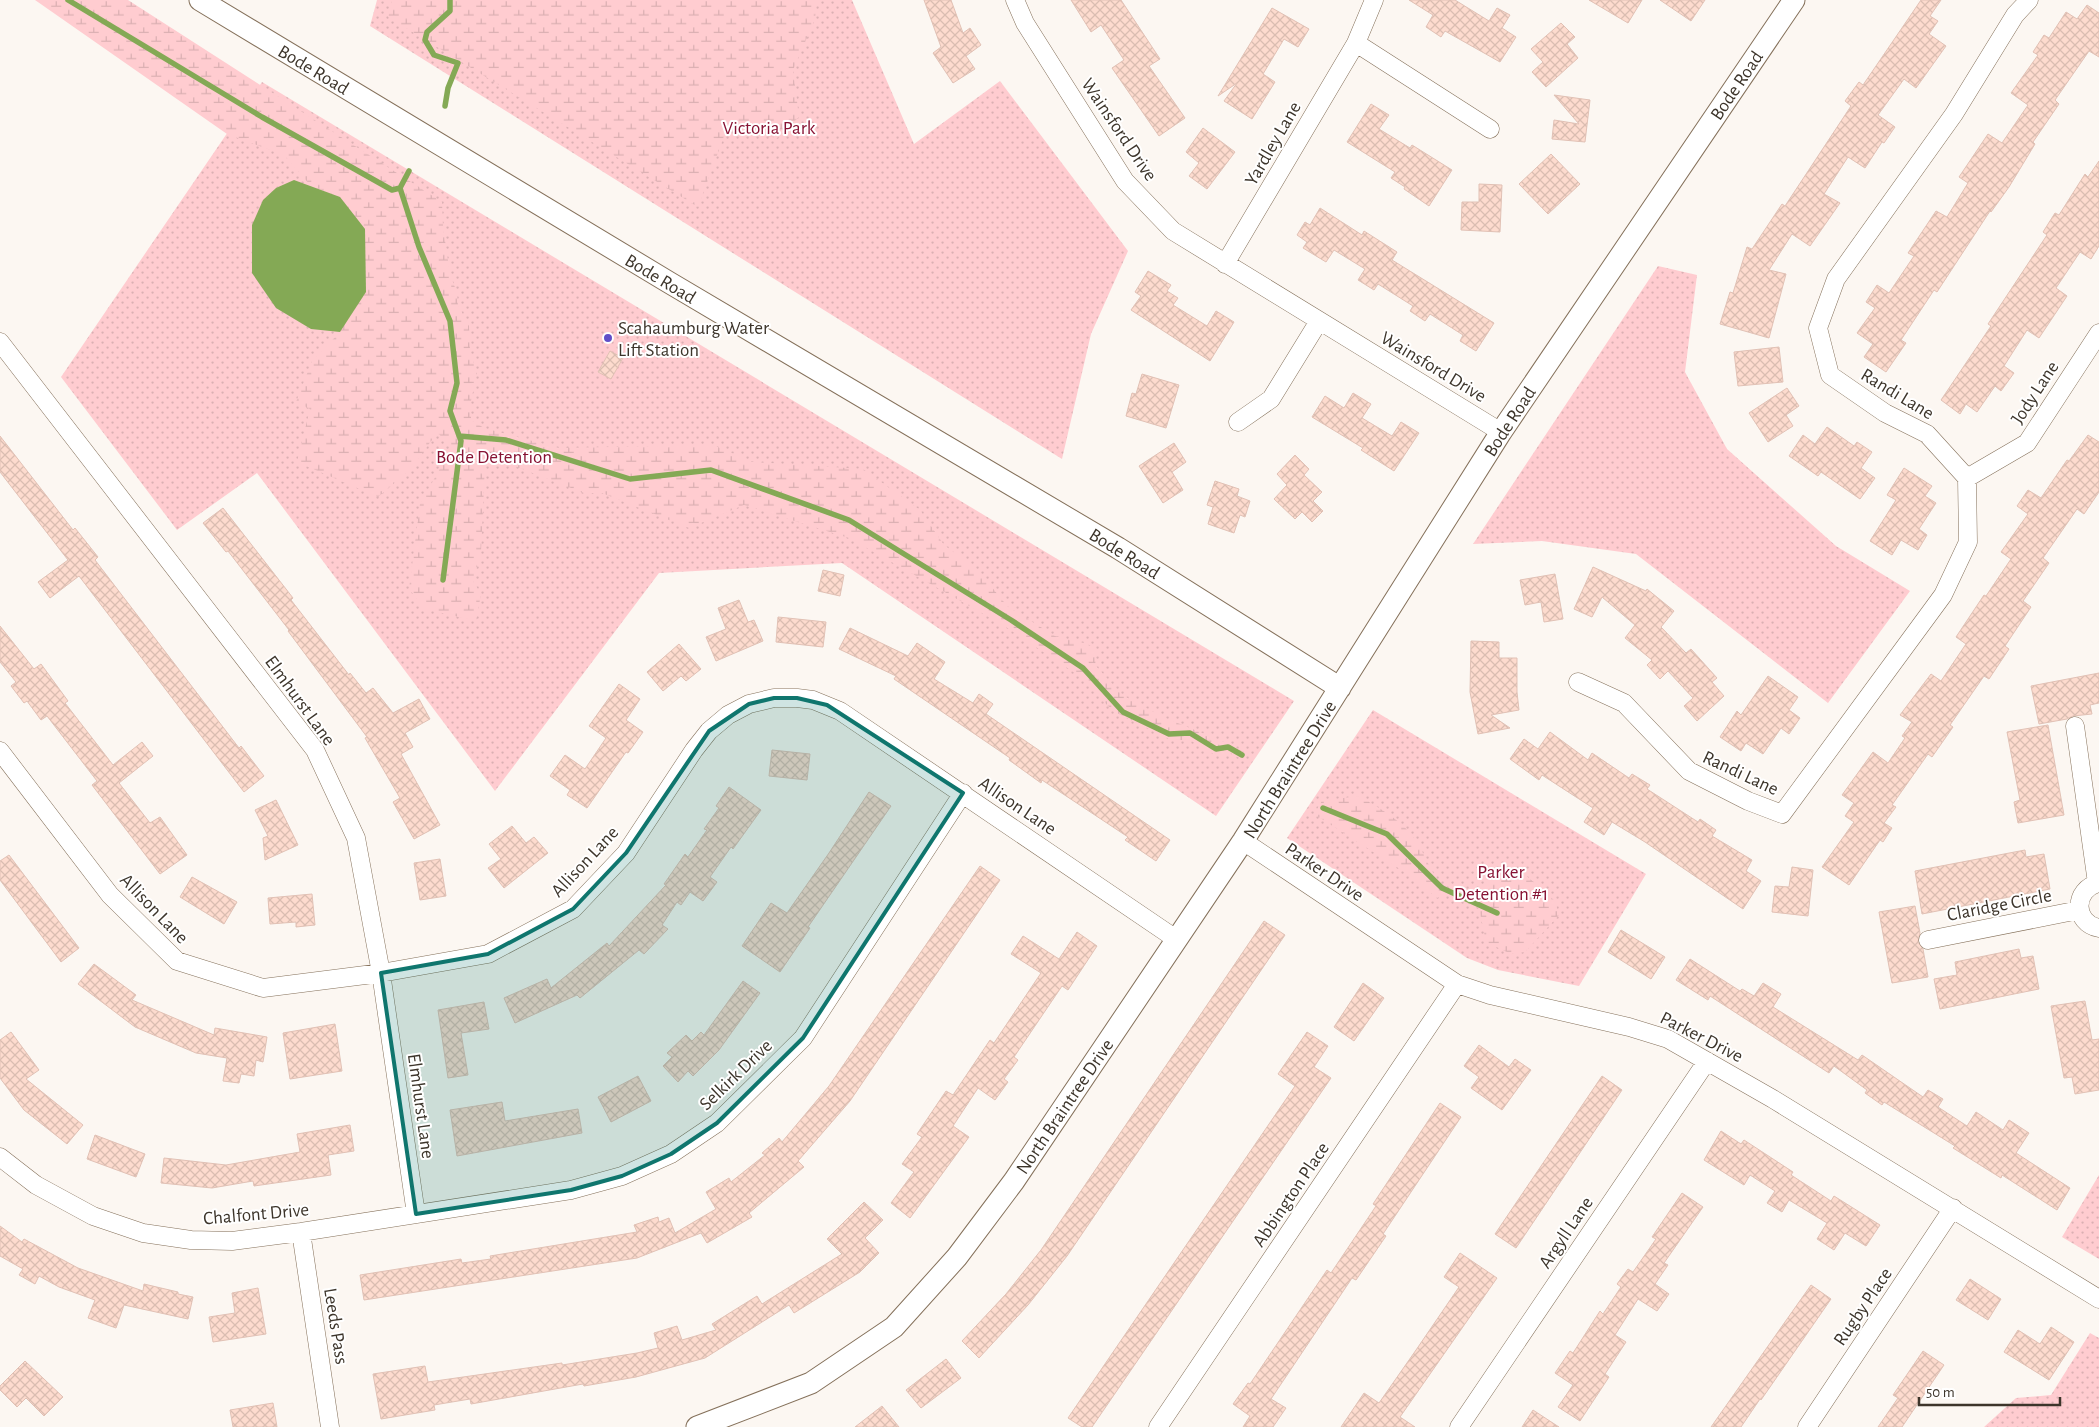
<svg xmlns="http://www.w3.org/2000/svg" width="2099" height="1427" font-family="'Alegreya Sans',sans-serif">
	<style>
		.green { fill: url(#green-dots) }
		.wetland { fill: url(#wetland-marsh) }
		.water { fill: #84a955 }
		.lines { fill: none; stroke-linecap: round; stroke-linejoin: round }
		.stream { stroke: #84a955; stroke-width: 5.5 }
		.building { fill: url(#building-cross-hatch); stroke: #e1c1b5 }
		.minor-casing { stroke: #85715b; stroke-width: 19 }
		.tertiary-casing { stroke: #85715b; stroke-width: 23 }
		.minor { stroke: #fff; stroke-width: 18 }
		.tertiary { stroke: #fff; stroke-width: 21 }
		.marked { fill: #0f766e; fill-opacity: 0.2; stroke: #0f766e; stroke-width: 4; stroke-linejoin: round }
		.poi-dot { fill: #614fc8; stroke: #fff; stroke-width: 2 }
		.labels { text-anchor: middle; stroke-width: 4; stroke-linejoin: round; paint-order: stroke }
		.street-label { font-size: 19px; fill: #3d352b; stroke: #fff }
		.park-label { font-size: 19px; fill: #871233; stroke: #fff }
		.poi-label { font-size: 19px; fill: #3d352b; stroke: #fff; text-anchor: start }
	</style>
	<defs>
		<pattern id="green-dots" width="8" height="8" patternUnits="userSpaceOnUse" patternTransform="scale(1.25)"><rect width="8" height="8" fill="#ffccd0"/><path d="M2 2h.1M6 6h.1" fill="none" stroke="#dbb0b3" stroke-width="1.8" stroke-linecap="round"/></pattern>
		<pattern id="wetland-marsh" width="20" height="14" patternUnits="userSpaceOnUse" patternTransform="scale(1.25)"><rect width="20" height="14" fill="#ffccd0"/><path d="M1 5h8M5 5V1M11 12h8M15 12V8" fill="none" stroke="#dbb0b3"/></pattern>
		<pattern id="building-cross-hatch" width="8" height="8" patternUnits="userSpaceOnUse" patternTransform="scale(1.25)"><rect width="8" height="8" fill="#fddbce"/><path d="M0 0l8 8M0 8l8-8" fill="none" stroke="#dabdb1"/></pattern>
	</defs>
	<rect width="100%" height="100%" fill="#fcf7f2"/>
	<path class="green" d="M377,0H852L914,144L1000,81L1128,251L1091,334L1062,459L370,26Z
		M262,82L1294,701L1216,816L842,563L659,573L495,791L257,473L177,530L61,377Z
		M1658,266L1697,275L1685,372L1727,449L1836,546L1910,591L1828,703L1636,554L1542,541L1473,544Z
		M1373,710L1646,874L1579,986L1498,970L1467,958L1287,838Z
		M2099,1175V1259L2062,1237Z
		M2090,1333L2099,1338V1427H1984L2016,1398L2051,1395Z"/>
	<path class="wetland" d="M35,0H128L442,202L443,227L450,274L457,293L458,305L469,326L470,351L477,373L471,401V420L484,428L559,448L713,445L753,462L863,469L920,510L944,545L978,570L1007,606L1055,636L1088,644L1097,651L1095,665L1122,695L1163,717L1229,744L1247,754L1244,760L1231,754L1215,755L1190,740H1171L1113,711L1078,675L1003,625L849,538L744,505L689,528L602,493H584L499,460L485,464L481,551L473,581L481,594L476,621L425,609L409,589L420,504L451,449L439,434L431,441L412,468L378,497L297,462L310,409L296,402L312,361L340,332V197L311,186L284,155L227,134Z
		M392,0H817L815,19L793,70L799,117L777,138L727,128L698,207L388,17Z
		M1358,796C1380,808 1405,822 1418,844C1427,858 1431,876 1445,886C1455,893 1470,897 1481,902L1488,880L1505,869L1522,872L1555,901L1559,915L1525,952L1511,954L1486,942L1479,908L1445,894L1437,898L1406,873L1314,814L1322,801Z"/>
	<path class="water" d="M294,180L340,197L365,229L366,292L340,332L311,329L276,308L252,273V225L263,200L276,188Z"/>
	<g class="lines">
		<path class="stream" d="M68,0L262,117L392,190L400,188L409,171
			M445,106L448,88L458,63L434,55L425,40L427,32L450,11V0
			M400,188L419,247L450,321L457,383L450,411L461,441L443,580
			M459,436L506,440L630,479L711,470L849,520L1011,620L1083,668L1123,712L1169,734L1190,733L1216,749L1228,747L1242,755
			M1323,808L1387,834L1442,888L1497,913"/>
	</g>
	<path class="building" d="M924,0H951L963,33L970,28L981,45L966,56L975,69L953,83L933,53L941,47Z
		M1071,0H1121L1160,59L1149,66L1185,118L1159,136L1112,68L1124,60L1101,25L1091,32Z
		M1409,0H1455L1489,21L1497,8L1510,15L1502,28L1516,37L1500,62L1445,31L1441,37L1426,27L1433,15Z
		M1589,0H1642L1628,23Z
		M1660,0H1705L1691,21Z
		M1921,0H1941L1930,16L1938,21L1929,34L1946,46L1916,88L1904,79L1878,115L1895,127L1884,143L1882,142L1865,168L1848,157L1824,194L1840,203L1810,246L1792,234L1769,270L1786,274L1769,338L1720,324L1730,292L1733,293L1747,247L1752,249L1782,204L1785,206L1851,106L1845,101L1859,82L1863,85Z
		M2087,5L2099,13V57L2089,51L2055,100L2059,104L2033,142L2035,144L2009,187L1991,212L1990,211L1937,292L1934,290L1901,340L1906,343L1886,372L1864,357L1873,344L1857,333L1875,308L1866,302L1877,285L1889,293L1914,256L1908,253L1936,211L1947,217L1968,183L1959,177L1988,134L2002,143L2028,105L2011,93L2038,55L2033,52L2044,35L2049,38L2066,12L2077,19Z
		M1272,8L1309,29L1298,47L1284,39L1263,74L1275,82L1252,119L1224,101L1237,83L1218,96Z
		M1561,23L1575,37L1567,44L1578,58L1546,87L1532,72L1543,62L1531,49Z
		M1554,95L1590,100L1585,142L1552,139L1554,120L1579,124Z
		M1371,104L1389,115L1379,129L1410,148L1412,145L1452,170L1429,206L1404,189L1405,187L1391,178L1395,172L1347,142Z
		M1203,128L1235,152L1207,189L1189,176L1199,163L1186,152Z
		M1551,154L1580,184L1548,214L1519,184Z
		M2099,161V246L2091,259L2080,252L2056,288L2067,296L2039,338L2027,330L2004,366L2014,373L2001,391L1995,386L1977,412L1966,404L1960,414L1941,400L1991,326L1988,324L2047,235L2043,232L2055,213L2059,215L2085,174L2088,177Z
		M1479,184L1502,185L1500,232L1461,230L1462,202H1479Z
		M1320,208L1362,235L1364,231L1397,252L1392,260L1494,323L1476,351L1460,341L1463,335L1430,314L1425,321L1410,311L1413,306L1378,284L1374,290L1358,280L1365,269L1334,250L1326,262L1303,248L1307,242L1297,235L1305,222L1310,225Z
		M1148,271L1171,285L1167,291L1178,298L1173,305L1207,326L1216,311L1234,322L1210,361L1131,310L1141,296L1135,292Z
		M1779,347L1783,382L1738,386L1734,352Z
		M610,351L623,358L611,379L598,372Z
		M1142,374L1179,385L1166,428L1126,416L1132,393L1136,394Z
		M1787,388L1799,406L1786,415L1793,426L1768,442L1749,413Z
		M1353,393L1371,404L1362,418L1392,436L1401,422L1419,433L1394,471L1361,450L1363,448L1312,417L1325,396L1344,408Z
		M1827,427L1854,446L1857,442L1872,452L1861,468L1875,478L1860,499L1821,472L1818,476L1789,456L1803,435L1815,444Z
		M2088,435L2099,442V492L2084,514L2077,509L2043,558L2049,563L2023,601L2031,607L2005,646L2009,649L1989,679L1984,676L1950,725L1953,727L1932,757L1928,754L1892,805L1896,807L1884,823L1892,828L1883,842L1880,840L1849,885L1822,867L1854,822L1845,816L1854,803L1842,795L1873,752L1888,763L1905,738L1902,736L1912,722L1900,715L1931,674L1941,681L1966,644L1956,637L1984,595L1986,596L2011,559L2001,552L2028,514L2017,506L2028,490L2041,498L2067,460L2069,461Z
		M0,436L73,530L75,528L98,557L95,560L239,748L241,746L264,776L244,792L79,576L50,598L38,582L68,560L0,472Z
		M1174,443L1186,462L1172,472L1183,490L1163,503L1139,466Z
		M1295,455L1309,469L1304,475L1322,492L1313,501L1323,511L1312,522L1302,512L1295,519L1274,499L1287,485L1277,474Z
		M1904,468L1932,486L1925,496L1936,503L1919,529L1927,535L1918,550L1901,540L1892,555L1870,541L1896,500L1887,495Z
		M1215,481L1239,489L1237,496L1250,501L1245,517L1240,515L1234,533L1208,524L1213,507L1207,505Z
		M223,508L293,598L291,600L349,675L350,673L366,693L373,688L393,713L419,699L430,719L405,733L413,747L401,754L440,825L414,839L393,802L400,798L365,738L367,737L288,631L289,630L228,551L226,552L203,523Z
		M1593,567L1646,591L1647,589L1674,611L1661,627L1686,653L1691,649L1717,678L1712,682L1724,696L1697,721L1684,706L1693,698L1668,671L1660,679L1647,665L1652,660L1625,638L1635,625L1602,597L1592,617L1574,609Z
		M823,570L844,575L840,596L818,591Z
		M1555,574L1563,619L1544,622L1541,602L1525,605L1520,580Z
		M739,600L748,622L754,620L763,641L716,661L706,637L726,629L718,608Z
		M778,617L826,622L823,647L776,642Z
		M0,626L34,669L41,664L68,701L65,703L113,765L142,742L153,756L119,783L150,823L160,817L187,855L160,874L92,785L97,781L47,716L41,720L27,701L24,703L11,686L16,682L0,662Z
		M850,628L908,656L917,643L945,662L934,679L973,703L979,694L993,704L986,714L1170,840L1156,861L1125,840L1128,837L1042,780L1041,783L1009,760L1010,758L894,679L896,676L839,649Z
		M1471,641L1499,642V658H1517V692L1519,710L1491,715L1510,728L1478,734L1470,692Z
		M679,644L701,669L686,681L681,676L663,691L647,672Z
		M2099,673V703L2090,705L2092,714L2073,716L2067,719L2039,724L2031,686Z
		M1768,676L1798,697L1789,710L1800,718L1789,734L1781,728L1763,754L1746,743L1741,751L1720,737L1737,711L1741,715Z
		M619,684L640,699L626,720L643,732L628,753L626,752L587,808L567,795L570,790L550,776L565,755L585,769L606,738L589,726Z
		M2048,725L2064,815L2018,823L2014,802L2020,800L2007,732Z
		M1550,732L1588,760L1592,753L1629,778L1632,774L1650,785L1647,789L1698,822L1700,819L1716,830L1712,836L1752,860L1746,871L1761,881L1743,909L1645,842L1612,822L1604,835L1584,822L1593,808L1542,775L1539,780L1510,759L1524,739L1538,749Z
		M772,750L810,754L807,780L769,776Z
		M729,787L761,810L733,849L731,847L710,877L717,882L703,901L690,892L681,905L677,902L662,925L668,929L644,954L639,950L580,998L577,995L515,1023L504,998L547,979L551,988L607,943L609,946L666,885L664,884L685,854L688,857L707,830L704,829L719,808L716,806Z
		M869,792L891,806L808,927L810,928L780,972L742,946L771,903L787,913L829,853Z
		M276,800L298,845L265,860L263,838L268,836L255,810Z
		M512,826L526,843L534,837L548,853L504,888L488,868L501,859L489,844Z
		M2025,850L2026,857L2044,854L2050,889L1922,914L1915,871Z
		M9,855L79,948L61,962L0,880V861Z
		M440,859L446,896L420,900L414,863Z
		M980,866L1000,880L850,1101L798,1161L804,1167L749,1213L752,1217L707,1243L701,1233L637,1258L364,1300L360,1275L461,1259L462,1263L491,1259L490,1256L637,1232L634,1225L658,1217L659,1222L669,1218L675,1233L716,1209L706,1192L729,1178L731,1182L765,1155L762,1153L779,1138L782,1142L829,1086Z
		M1792,867L1813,870L1808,916L1772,912L1775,886L1789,887Z
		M192,877L237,902L224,924L180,897Z
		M312,894L315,925L296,927V922L270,924L268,898Z
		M1915,906L1920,933L1918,942L1923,949L1928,977L1892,983L1879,912Z
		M1264,921L1285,935L1067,1256L1028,1305L979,1358L962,1341L1006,1294L1041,1250Z
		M1621,930L1665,957L1651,979L1608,952Z
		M1077,932L1097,946L1068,990L1062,986L1014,1057L1018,1060L1004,1079L1008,1082L995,1100L978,1088L953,1126L969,1137L910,1218L891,1203L914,1172L902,1164L922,1137L917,1134L946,1091L953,1095L990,1040L994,1043L1041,973L1011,954L1023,936L1059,959Z
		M2019,949L2021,958L2033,956L2039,989L1940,1009L1934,979L1957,975L1955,962Z
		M1690,959L1740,991L1742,989L1754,996L1763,983L1781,994L1773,1007L1858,1060L1862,1055L1923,1097L1928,1090L1943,1099L1938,1107L1967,1126L1976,1112L2003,1130L2009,1120L2029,1133L2016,1153L2070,1188L2057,1210L2002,1175L2001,1178L1953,1148L1955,1146L1884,1102L1882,1105L1865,1093L1867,1090L1834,1066L1829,1073L1710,996L1708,1000L1676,980Z
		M94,964L136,995L132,1000L214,1035L215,1028L267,1037L263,1062L256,1060L254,1076L241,1074L239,1083L223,1081L227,1058L196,1053L135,1027L78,984Z
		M743,981L760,993L719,1050L693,1076L688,1071L678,1082L663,1066L672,1057L667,1053L686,1035L692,1041L701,1032L704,1035Z
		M1363,983L1384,998L1354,1041L1334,1027Z
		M2085,1001L2092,1040L2099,1039V1090L2075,1094L2072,1077L2064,1078L2051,1006Z
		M484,1002L489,1029L461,1033L468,1075L448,1078L438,1010Z
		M335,1024L342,1071L290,1079L283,1033Z
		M11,1032L39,1070L26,1079L83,1125L67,1144L24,1110L0,1078V1040Z
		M1307,1032L1328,1046L1314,1067L1331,1078L1092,1427H1082L1068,1418L1295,1086L1278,1074Z
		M1479,1045L1509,1067L1515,1059L1531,1070L1502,1110L1471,1088L1479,1077L1464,1066Z
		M638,1076L651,1101L611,1122L598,1097Z
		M1602,1076L1622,1090L1516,1248L1495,1234Z
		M502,1102L505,1121L578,1109L582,1133L457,1156L450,1110Z
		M1440,1103L1461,1117L1383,1234L1386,1236L1356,1280L1352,1278L1271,1399L1286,1408L1273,1427H1243L1250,1416L1233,1404L1248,1383L1250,1384L1327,1270L1331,1273L1376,1206L1373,1204Z
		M350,1125L354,1151L328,1155L331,1175L254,1186L253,1181L212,1188L161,1183L164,1158L226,1165L300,1152L297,1134Z
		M1721,1131L1741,1144L1744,1140L1793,1172L1791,1175L1831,1201L1834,1196L1880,1225L1866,1246L1845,1233L1834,1250L1817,1239L1827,1223L1789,1200L1782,1212L1767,1203L1775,1191L1750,1175L1744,1185L1704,1160Z
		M95,1135L145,1154L136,1177L87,1159Z
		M1682,1193L1703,1207L1664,1263L1668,1265L1655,1284L1669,1294L1657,1311L1638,1299L1615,1335L1626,1342L1605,1374L1609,1377L1580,1421L1558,1407L1573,1385L1555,1373L1570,1351L1573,1353L1600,1311L1603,1314L1621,1287L1617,1284L1628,1269L1633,1272L1656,1239L1652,1237Z
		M864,1202L883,1220L865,1238L879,1253L860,1272L794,1313L789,1305L705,1358L636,1377L584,1386L583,1384L471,1404L470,1399L434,1405L435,1410L381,1419L373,1374L425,1366L428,1382L562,1363V1365L637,1353L658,1348L654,1333L677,1326L682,1340L716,1330L712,1324L757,1296L762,1304L842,1254L827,1239Z
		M0,1226L22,1242L24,1239L78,1268L143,1291L144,1284L178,1292V1294L193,1297L188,1319L124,1305L116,1328L88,1318L95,1300L59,1287L39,1276L35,1284L19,1275L23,1269L0,1256Z
		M1460,1253L1497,1278L1400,1417L1415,1427H1341L1364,1393L1379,1403L1416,1350L1459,1287L1444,1277Z
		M1970,1279L2001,1299L1988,1320L1956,1300Z
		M1811,1285L1831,1299L1761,1400L1760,1399L1741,1427H1711Z
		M258,1288L266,1334L213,1342L209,1317L235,1313L232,1293Z
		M2051,1327L2074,1342L2049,1380L2004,1352L2018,1330L2040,1344Z
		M1923,1351L1944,1365L1902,1427H1878L1898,1398L1893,1395Z
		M946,1359L961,1378L921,1408L906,1390Z
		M25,1361L63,1397L44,1416L26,1398L17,1407L0,1390V1386Z
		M273,1403L277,1427H233L230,1410Z
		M882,1406L899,1427H855Z
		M1533,1410L1559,1427H1522Z"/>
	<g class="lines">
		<g class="minor-casing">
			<path id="minor" d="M1015,0L1025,23L1125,181L1173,231L1501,432
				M1356,43L1490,129
				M1225,264L1356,43L1374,0
				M0,342L315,750L356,838L381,973L416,1214
				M1238,422L1271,399L1319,321
				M1967,478L2027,443L2099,333
				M1578,682L1624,703L1689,771L1748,801L1782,814L1943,595L1968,542L1967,478L1927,434L1885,413L1830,375L1818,328L1836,279L1954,114L2015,15L2029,0
				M2075,726L2097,883
				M0,751L110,895L177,961L263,988L381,973L488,954L573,909L626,853L694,750L709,731L728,715L749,704L774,698H797L813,700L840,711L1176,939
				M1243,841L1457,984L1490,995L1629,1027L1668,1039L1773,1099L2099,1299
				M2099,883C2073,889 2073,923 2099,928
				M1928,940L2079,910
				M0,1157L36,1185L93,1216L143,1233L191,1240L232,1241L301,1232L571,1190L622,1176L671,1154L717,1123L803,1038L963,793
				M301,1232L330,1427
				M1158,1427L1457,984
				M1459,1427L1707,1061
				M1807,1427L1953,1208"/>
		</g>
		<g class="tertiary-casing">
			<path id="tertiary" d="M200,0L670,283L1118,548L1340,688
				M697,1427L811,1383L894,1327L957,1257L1014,1181L1243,841L1501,432L1794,0"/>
		</g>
		<use href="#minor" class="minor"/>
		<use href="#tertiary" class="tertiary"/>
	</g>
	<path class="marked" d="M774,698H797L827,705L963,793L803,1038L717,1123L671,1154L622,1176L571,1190L416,1214L381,973L488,954L573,909L626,853L709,731L749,704Z"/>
	<circle class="poi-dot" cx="608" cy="338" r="5"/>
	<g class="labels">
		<g class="street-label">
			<text transform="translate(314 69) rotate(31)" y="7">Bode Road</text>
			<text transform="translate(1736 85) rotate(-56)" y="7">Bode Road</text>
			<text transform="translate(1120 129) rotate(56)" y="7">Wainsford Drive</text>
			<text transform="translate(1272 143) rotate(-60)" y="7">Yardley Lane</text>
			<text transform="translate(661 278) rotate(31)" y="7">Bode Road</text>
			<text transform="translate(1434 366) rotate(31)" y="7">Wainsford Drive</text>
			<text transform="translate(2034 392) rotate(-57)" y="7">Jody Lane</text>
			<text transform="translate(1898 393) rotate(31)" y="7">Randi Lane</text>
			<text transform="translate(1509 421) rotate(-57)" y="7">Bode Road</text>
			<text transform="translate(1125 553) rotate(32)" y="7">Bode Road</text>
			<text transform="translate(301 700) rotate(54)" y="7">Elmhurst Lane</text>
			<text transform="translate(1289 769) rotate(-58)" y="7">North Braintree Drive</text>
			<text transform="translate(1741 772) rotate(25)" y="7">Randi Lane</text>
			<text transform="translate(1018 805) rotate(34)" y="7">Allison Lane</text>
			<text transform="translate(584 861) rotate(-47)" y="7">Allison Lane</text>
			<text transform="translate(1325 871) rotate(34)" y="7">Parker Drive</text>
			<text transform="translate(1999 904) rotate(-11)" y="7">Claridge Circle</text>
			<text transform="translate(155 908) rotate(46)" y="7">Allison Lane</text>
			<text transform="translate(1702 1036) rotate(27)" y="7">Parker Drive</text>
			<text transform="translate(735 1074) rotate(-44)" y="7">Selkirk Drive</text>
			<text transform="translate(422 1106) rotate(82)" y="7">Elmhurst Lane</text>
			<text transform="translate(1064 1106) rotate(-56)" y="7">North Braintree Drive</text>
			<text transform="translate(1290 1194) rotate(-56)" y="7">Abbington Place</text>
			<text transform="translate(256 1213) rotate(-5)" y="7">Chalfont Drive</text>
			<text transform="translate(1565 1232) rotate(-56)" y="7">Argyll Lane</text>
			<text transform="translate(1862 1306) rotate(-56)" y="7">Rugby Place</text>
			<text transform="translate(337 1326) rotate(81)" y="7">Leeds Pass</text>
		</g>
		<g class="park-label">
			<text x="769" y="134">Victoria Park</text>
			<text x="494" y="463">Bode Detention</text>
			<text x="1501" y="878">Parker<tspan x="1501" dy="22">Detention #1</tspan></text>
		</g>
		<g class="poi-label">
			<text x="618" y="334">Scahaumburg Water<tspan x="618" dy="22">Lift Station</tspan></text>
		</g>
	</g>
	<path d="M1919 1397v8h141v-8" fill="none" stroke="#3d352b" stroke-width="2.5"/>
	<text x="1926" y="1397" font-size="15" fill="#3d352b" stroke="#ffffff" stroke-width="4" paint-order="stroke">50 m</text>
</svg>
